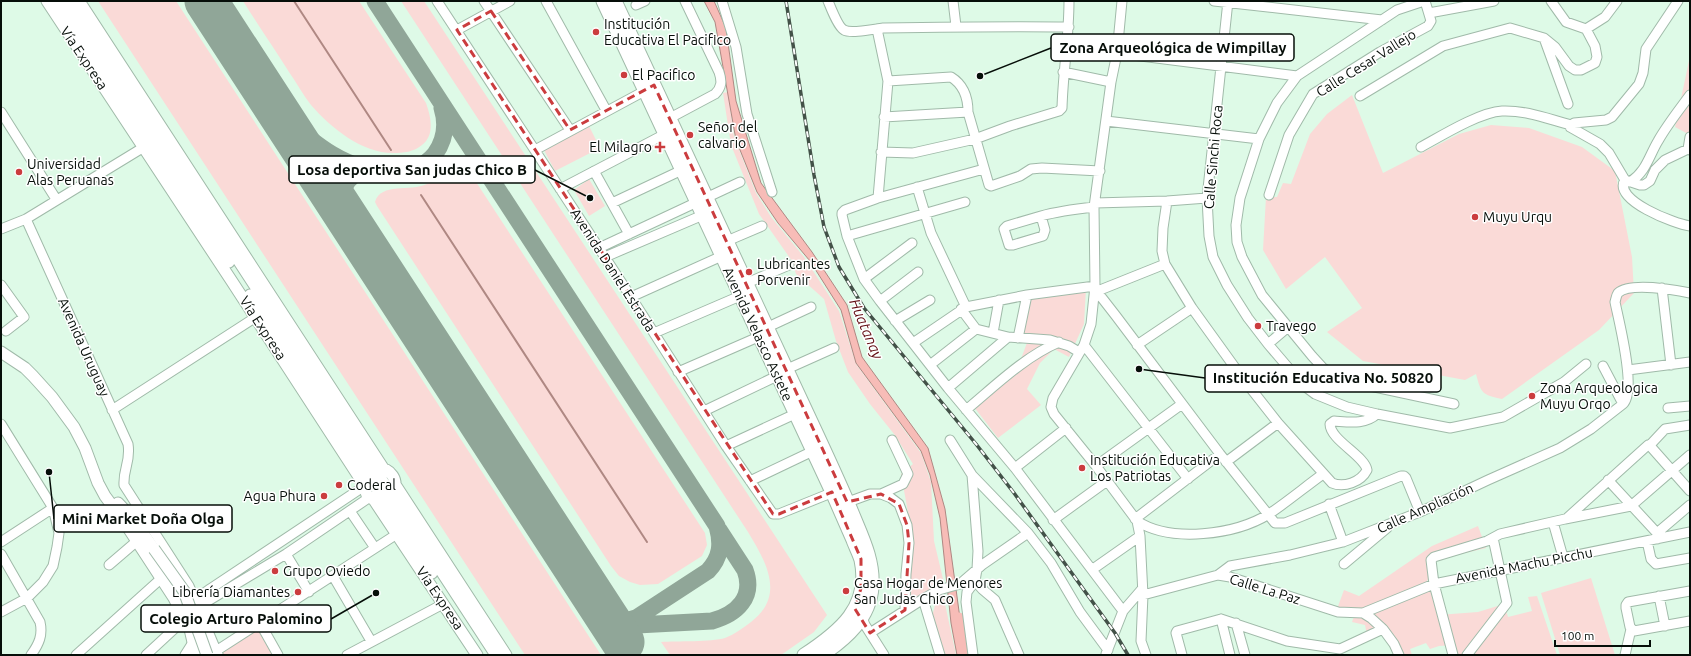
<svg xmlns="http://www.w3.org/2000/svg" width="1691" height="656" font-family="Ubuntu,sans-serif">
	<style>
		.green { fill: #fadad7 }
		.water { fill: #f7bcb7; stroke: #af8883 }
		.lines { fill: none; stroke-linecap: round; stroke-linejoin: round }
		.stream { stroke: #af8883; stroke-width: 2 }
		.river { stroke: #f7bcb7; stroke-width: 11 }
		.taxiway { stroke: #90a698; stroke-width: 17 }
		.runway { stroke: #90a698; stroke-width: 43 }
		.minor-casing { stroke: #a0baa9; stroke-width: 11 }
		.major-casing { stroke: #a0baa9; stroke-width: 13 }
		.highway-casing { stroke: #a0baa9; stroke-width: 15 }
		.minor { stroke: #fff; stroke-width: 9 }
		.major { stroke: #fff; stroke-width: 11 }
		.highway { stroke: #fff; stroke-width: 13 }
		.rail-casing { stroke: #435148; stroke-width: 3.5 }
		.rail { stroke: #fff; stroke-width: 2; stroke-dasharray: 6; stroke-linecap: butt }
		.major-bridge-casing { stroke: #a0baa9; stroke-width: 13; stroke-linecap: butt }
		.major-bridge { stroke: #fff; stroke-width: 11 }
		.marked { fill: none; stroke: #cb3c3e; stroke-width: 3; stroke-dasharray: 8 5; stroke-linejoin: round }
		.poi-dot { fill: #cb3c3e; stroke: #fff; stroke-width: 1.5 }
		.labels { text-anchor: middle; stroke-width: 3; stroke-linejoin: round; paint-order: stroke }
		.poi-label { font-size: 14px; fill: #060e09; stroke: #fff; text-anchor: start }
		.street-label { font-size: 14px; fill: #060e09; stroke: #fff }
		.water-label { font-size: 15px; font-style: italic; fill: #610d12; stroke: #fff }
		.leader { fill: none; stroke: #060e09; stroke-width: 1.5 }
		.callout-dot { fill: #060e09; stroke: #fff; stroke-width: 1.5 }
		.callout { fill: #fff; stroke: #060e09; stroke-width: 1.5 }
		.callout-label { font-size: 15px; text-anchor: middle; font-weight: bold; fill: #060e09 }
	</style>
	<rect width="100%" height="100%" fill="#defae7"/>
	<path class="green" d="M98,1H176L601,655H525Z
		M243,1H359L426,103C431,117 435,135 422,145C414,152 403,153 393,153C362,153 331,128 311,105C303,95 297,83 289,72C274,48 258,25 243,1Z
		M401,1H424L827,615L814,632L781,655H670L661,642C677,641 711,642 725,638C735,634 743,628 751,622C786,595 766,562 748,532Z
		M1690,56V135L1675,127Z
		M728,92L734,137L756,193L771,217L804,257L839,311L856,364L921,453L931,482L934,541L944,583L911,600H906L910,523L901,474L913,464L894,434L870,404L848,372L836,341L824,299L796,274L792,261L759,214L731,145L723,93Z
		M1352,95L1383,173L1459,134L1491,125L1529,128L1582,147L1615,171L1632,257L1634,293L1599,330L1502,399C1482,395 1481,393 1476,374L1465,380L1363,361L1327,332L1362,308L1325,257L1286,289L1263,250L1266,197H1277L1283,183L1291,184L1310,134L1327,114Z
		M588,124L600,148L555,171L544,150Z
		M456,161L463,162L465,165L705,533L707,545L702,556L658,584L640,585L630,582L619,576L611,566L377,206L375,202C381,182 410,192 427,184C435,181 444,175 450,169C452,166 453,164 456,161Z
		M589,179L605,206L589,216L574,190Z
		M1086,288L1084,324L1069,357L1054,349L1040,363L1027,389L1041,405L998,438L974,407L1018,367L1028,340L1022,334L1030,296Z
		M1223,369L1231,379L1214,392L1207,382Z
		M1478,526L1486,548L1436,560L1438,577L1427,580L1438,615L1478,612L1504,604L1508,617L1532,611L1528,597L1537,596L1557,655H1457L1454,645L1439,646L1430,649L1426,643L1410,649L1412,655H1403L1396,639L1392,634L1367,635L1365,625L1352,622L1355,614L1337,609L1344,590L1359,596L1432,546Z
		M1591,578L1615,655H1560L1541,593Z
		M942,590L956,655H944L932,617L936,601Z
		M258,629L273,655H221L220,653Z"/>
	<path class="water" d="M704,1H714L726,28L736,101L761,183L812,252L847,305L862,357L928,448L945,509L965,655H957L951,623L940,518L930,475L921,451L856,363L841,310L810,261L778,223L757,192L736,140L715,22Z"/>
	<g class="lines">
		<path class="stream" d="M294,1L391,150
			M421,195L647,542"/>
		<path class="river" d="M959,618L965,655"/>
		<path class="taxiway" d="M375,1L717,526C722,544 721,557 708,571L636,618L626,621L618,620L606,613L598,603
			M276,110C311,141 345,173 395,172C410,172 425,166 435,154C445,140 447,124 442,108
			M348,219C336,196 342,174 370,170
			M626,621L637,625L712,621C737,614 755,597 745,570L719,530"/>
		<path class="runway" d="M206,1L623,642"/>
		<g class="minor-casing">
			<path id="minor" d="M437,1L631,297L726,446L773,514H779L836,491
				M484,1L570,130
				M546,1L606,110
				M722,1L736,47L747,114L772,192
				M828,1C831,8 838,27 844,30C851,34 874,29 883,28C945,27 1007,26 1069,27
				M953,1L956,26
				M1122,1L1117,53L1111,82L1094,207L1095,286L1091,324L1084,345L1053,398L1051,407L1054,414L1096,466L1137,521L1140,536L1143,595L1141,641L1146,655
				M1214,1L1382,20
				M1228,1L1207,198L1209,236L1213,257L1227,285L1248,318L1268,344L1303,385L1315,394L1347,407L1377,414L1450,428L1503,417L1564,382L1586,364
				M1424,1L1397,10L1297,76L1277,103L1259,139L1240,198L1236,225L1237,242L1242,257L1262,295L1312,356L1323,368L1336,376L1356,383L1454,404
				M1678,1L1646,49L1643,73L1639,84L1612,117L1606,120L1574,123L1570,127L1600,144L1609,153L1625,180L1640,185H1644L1650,181L1655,170L1665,160L1688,149L1690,150
				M636,5L645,1
				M1429,13L1494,1
				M877,29L888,81L878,198
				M1586,29L1605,17L1617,1
				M457,30L510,1
				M1544,38L1568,104
				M1117,53L1297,76
				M1063,72L1111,82
				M888,81L951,77C964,85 968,98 968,112
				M1360,96L1443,46L1510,28L1544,38L1555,47L1569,66L1575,70H1581L1595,63L1597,57L1595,46L1586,29L1566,22L1551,1
				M1,112L56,199
				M884,117L968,112L989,185L991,186L1020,176L1031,169L1042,168L1100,171
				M670,118L715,94C722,87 722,81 719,72L685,1
				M1106,121L1259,139
				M1421,147C1441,136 1480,112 1502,111C1526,110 1548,119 1571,125
				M1688,149L1690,137
				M535,150L650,88
				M881,152L913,153L975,139L1010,126L1059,111L1062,108C1063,72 1069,37 1069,1
				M594,171L629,234
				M1625,180C1612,200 1675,224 1690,226
				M1630,182C1646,172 1649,156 1658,141C1667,125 1679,110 1690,95
				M917,187L931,233L966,307
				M560,189L665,134
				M1269,195L1289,135L1313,94L1380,52L1428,26L1431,21L1425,1
				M1167,201L1163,228L1162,251L1165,264L1192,308L1241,376L1278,423L1332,483C1344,488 1361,482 1367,470C1365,456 1330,440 1330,424L1334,421C1349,422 1365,425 1377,414
				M965,202L847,236L864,279L880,301L948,388L1015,468L1123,611
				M612,203L682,170
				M1095,203L1167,201L1207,198
				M1041,216L1045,230L1043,236L1013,245H1009L1004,229L1007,226L1041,216C1059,211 1076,209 1094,207
				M26,219L128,444C131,462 123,468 124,485L189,586L218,655
				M1,229L26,219L144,147
				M847,236L842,215V213L845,210L878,198L984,169
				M727,241L762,226
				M599,248L740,182
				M605,257L703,215
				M1165,264L1095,292L1102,298L1116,316L1220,454L1275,523H1285L1401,476H1404L1406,478L1420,512
				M864,279L912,243
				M747,283L789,265
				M1,285L24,317L6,331
				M1662,288L1671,365
				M631,297L722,256
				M880,301L918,272
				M961,309L976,329L1008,337L1050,340L1069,346L1079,352
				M895,321L930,300
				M768,327L811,307
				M654,333L740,296
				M993,333L999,300
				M1018,338L1027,295
				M913,343L966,307L1027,295L1095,286
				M1268,344L1288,327
				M1084,345L1188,479
				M1137,345L1192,308
				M930,365L976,329
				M787,369L834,348
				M1628,370L1690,362
				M678,372L765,334
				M948,388L1008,337
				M1623,404C1637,391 1619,322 1615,302C1616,299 1616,296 1618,293C1630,282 1675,290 1690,293
				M1668,408L1690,406
				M112,410L256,317
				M966,410C995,386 1024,357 1059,342
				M704,411L777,376
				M1,424L53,508L59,533L57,547L53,566L43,582L27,598L1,612
				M950,440L972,475L978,551L977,569L975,581L982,589L995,600L1019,655
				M1650,445L1665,429L1690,425
				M726,446L795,414
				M1226,462L1278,423
				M1096,466L1182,404
				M1015,468L1066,428
				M972,475L1028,533L1051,563L1080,612L1108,650
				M1608,480L1657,533V539
				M750,481L813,451
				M881,494L903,484L908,474L892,440
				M848,502L870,494H881L891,498L899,504L907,525L909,543L906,574L905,610
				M1329,504L1343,542
				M350,511L375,548
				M1135,519L1220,454
				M1566,519L1648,445L1651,447L1690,491
				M1053,520L1107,481
				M1137,521C1171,543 1235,535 1269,514C1287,502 1305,487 1323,474
				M1553,522L1563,557
				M1657,533L1690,505
				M1647,541L1651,559L1656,564L1690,558
				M1,542L53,508
				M1,554L40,622C43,635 39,644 31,655
				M286,554L309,592
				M1344,564L1387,528
				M109,565L137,541
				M1093,569L1140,536
				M1218,575L1230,566L1290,555L1343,542L1420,512L1488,480L1560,448L1591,429L1623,404L1603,366
				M333,576L371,641
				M1690,591L1628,602L1626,605V608L1630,627L1634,631L1690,621
				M1143,595L1218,575L1230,577L1338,612L1363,613L1371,618L1383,629
				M1659,596L1665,626
				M923,599L940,655
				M194,604L195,600L210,589L363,487
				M1363,613L1434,584L1690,532
				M198,615V611L203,604L286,554L370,497
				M861,615L865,625L884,655
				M1221,619L1230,655
				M260,623L278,655
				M1236,623L1245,655
				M870,633L923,599L939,590L960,584L982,565L1028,533
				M216,651L397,534
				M1106,654L1123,611L1142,589
				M76,655L175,566
				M146,655L186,618
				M185,655L192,644L193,638
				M347,655L443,604
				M973,655L966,602L967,592L975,581
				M1182,655L1176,633L1177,631L1221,619L1287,641L1340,649L1383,629L1394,644L1399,655
				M1453,655L1434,584L1431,560L1434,557L1487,541L1500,534L1565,519L1631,506L1690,455
				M1467,655L1507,603L1493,538
				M1625,655L1631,629"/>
		</g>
		<g class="major-casing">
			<path id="major" d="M47,1L231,280L363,483L367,495L374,500L477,655
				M58,1L229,262
				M69,1L496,655
				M79,1L383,468
				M250,295L432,573
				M1,352L25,368L33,376L52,397L74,427L85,448L98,483L105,496L125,523L174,598L190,629L196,655
				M377,468C391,468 399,480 393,493
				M396,486L506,655
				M118,503L134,520L154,549
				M216,651L217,655"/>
		</g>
		<g class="highway-casing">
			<path id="highway" d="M603,1L832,492C839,508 846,524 853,540C855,546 859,553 861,560C871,607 839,632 804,655
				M615,1C679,138 744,275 807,413C822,445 837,477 851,510C861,535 874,559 872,587C870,618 846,639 822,655"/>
		</g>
		<use href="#minor" class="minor"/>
		<use href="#major" class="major"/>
		<use href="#highway" class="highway"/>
		<g class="rail-casing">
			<path id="rail" d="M786,1L814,175L824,227L839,267L864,308L976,444L1014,493L1115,633L1128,655"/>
		</g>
		<use href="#rail" class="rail"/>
		<g class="major-bridge-casing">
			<path id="major-bridge" d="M154,549L184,591L207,655"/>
		</g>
		<use href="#major-bridge" class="major-bridge"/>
	</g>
	<path class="marked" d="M491,11L570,130L654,85L847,502L881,494L899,504L907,525L909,543L905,610L870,633L855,609L861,588V559L832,492L779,514H773L457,30Z"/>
	<g class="poi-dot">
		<circle cx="596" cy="32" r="4"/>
		<circle cx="624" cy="75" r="4"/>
		<circle cx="690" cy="135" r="4"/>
		<path d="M658 141h4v4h4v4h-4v4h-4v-4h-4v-4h4z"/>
		<circle cx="19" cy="172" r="4"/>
		<circle cx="1475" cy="217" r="4"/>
		<circle cx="749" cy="272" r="4"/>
		<circle cx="1258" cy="326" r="4"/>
		<circle cx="1532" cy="396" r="4"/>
		<circle cx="1082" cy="468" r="4"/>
		<circle cx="339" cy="485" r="4"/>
		<circle cx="324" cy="496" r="4"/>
		<circle cx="275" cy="571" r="4"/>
		<circle cx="846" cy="591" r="4"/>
		<circle cx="298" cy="592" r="4"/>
	</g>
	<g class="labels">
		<g class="poi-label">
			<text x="604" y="29">Institución<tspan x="604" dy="16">Educativa El Pacifico</tspan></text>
			<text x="632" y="80">El Pacifico</text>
			<text x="698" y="132">Señor del<tspan x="698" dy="16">calvario</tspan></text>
			<text x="652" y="152" text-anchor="end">El Milagro</text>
			<text x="27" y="169">Universidad<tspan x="27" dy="16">Alas Peruanas</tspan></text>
			<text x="1483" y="222">Muyu Urqu</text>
			<text x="757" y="269">Lubricantes<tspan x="757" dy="16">Porvenir</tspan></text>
			<text x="1266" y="331">Travego</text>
			<text x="1540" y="393">Zona Arqueologica<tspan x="1540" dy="16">Muyu Orqo</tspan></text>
			<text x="1090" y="465">Institución Educativa<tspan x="1090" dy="16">Los Patriotas</tspan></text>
			<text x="347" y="490">Coderal</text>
			<text x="316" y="501" text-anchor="end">Agua Phura</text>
			<text x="283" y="576">Grupo Oviedo</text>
			<text x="854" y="588">Casa Hogar de Menores<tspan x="854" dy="16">San Judas Chico</tspan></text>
			<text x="290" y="597" text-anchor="end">Librería Diamantes</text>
		</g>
		<g class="street-label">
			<text transform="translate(84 58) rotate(56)" y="5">Vía Expresa</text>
			<text transform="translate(1366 63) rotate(-32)" y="5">Calle Cesar Vallejo</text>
			<text transform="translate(1213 157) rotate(-85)" y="5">Calle Sinchi Roca</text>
			<text transform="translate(613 270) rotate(57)" y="5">Avenida Daniel Estrada</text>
			<text transform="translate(263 328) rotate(57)" y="5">Vía Expresa</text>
			<text transform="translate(758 334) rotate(65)" y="5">Avenida Velasco Astete</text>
			<text transform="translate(84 347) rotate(66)" y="5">Avenida Uruguay</text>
			<text transform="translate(1425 508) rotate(-24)" y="5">Calle Ampliación</text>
			<text transform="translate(1524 565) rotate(-11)" y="5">Avenida Machu Picchu</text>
			<text transform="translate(1265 589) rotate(17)" y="5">Calle La Paz</text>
			<text transform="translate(440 598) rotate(56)" y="5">Vía Expresa</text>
		</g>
		<g class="water-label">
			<text transform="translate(866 329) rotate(67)" y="5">Huatanay</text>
		</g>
	</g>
	<path class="leader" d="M980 76L1051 48M590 198L535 170M1139 369L1205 378M49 472L54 519M376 593L331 619"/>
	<g class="callout-dot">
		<circle cx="980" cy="76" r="4"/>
		<circle cx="590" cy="198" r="4"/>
		<circle cx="1139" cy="369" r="4"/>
		<circle cx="49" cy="472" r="4"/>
		<circle cx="376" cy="593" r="4"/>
	</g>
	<g class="callout">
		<rect x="1051" y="34" width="243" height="27" rx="4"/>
		<rect x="289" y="156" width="246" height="27" rx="4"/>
		<rect x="1205" y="365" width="236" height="27" rx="4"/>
		<rect x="54" y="505" width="178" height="27" rx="4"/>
		<rect x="141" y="605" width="190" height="27" rx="4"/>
	</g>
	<g class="callout-label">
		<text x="1173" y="53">Zona Arqueológica de Wimpillay</text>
		<text x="412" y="175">Losa deportiva San judas Chico B</text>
		<text x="1323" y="383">Institución Educativa No. 50820</text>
		<text x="143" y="524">Mini Market Doña Olga</text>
		<text x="236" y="624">Colegio Arturo Palomino</text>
	</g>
	<rect width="1691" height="656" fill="none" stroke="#060e09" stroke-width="4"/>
	<path d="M1555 640v6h95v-6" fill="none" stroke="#060e09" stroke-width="2"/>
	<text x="1561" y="640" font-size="12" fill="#060e09" stroke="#ffffff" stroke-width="3" paint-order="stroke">100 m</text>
</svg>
